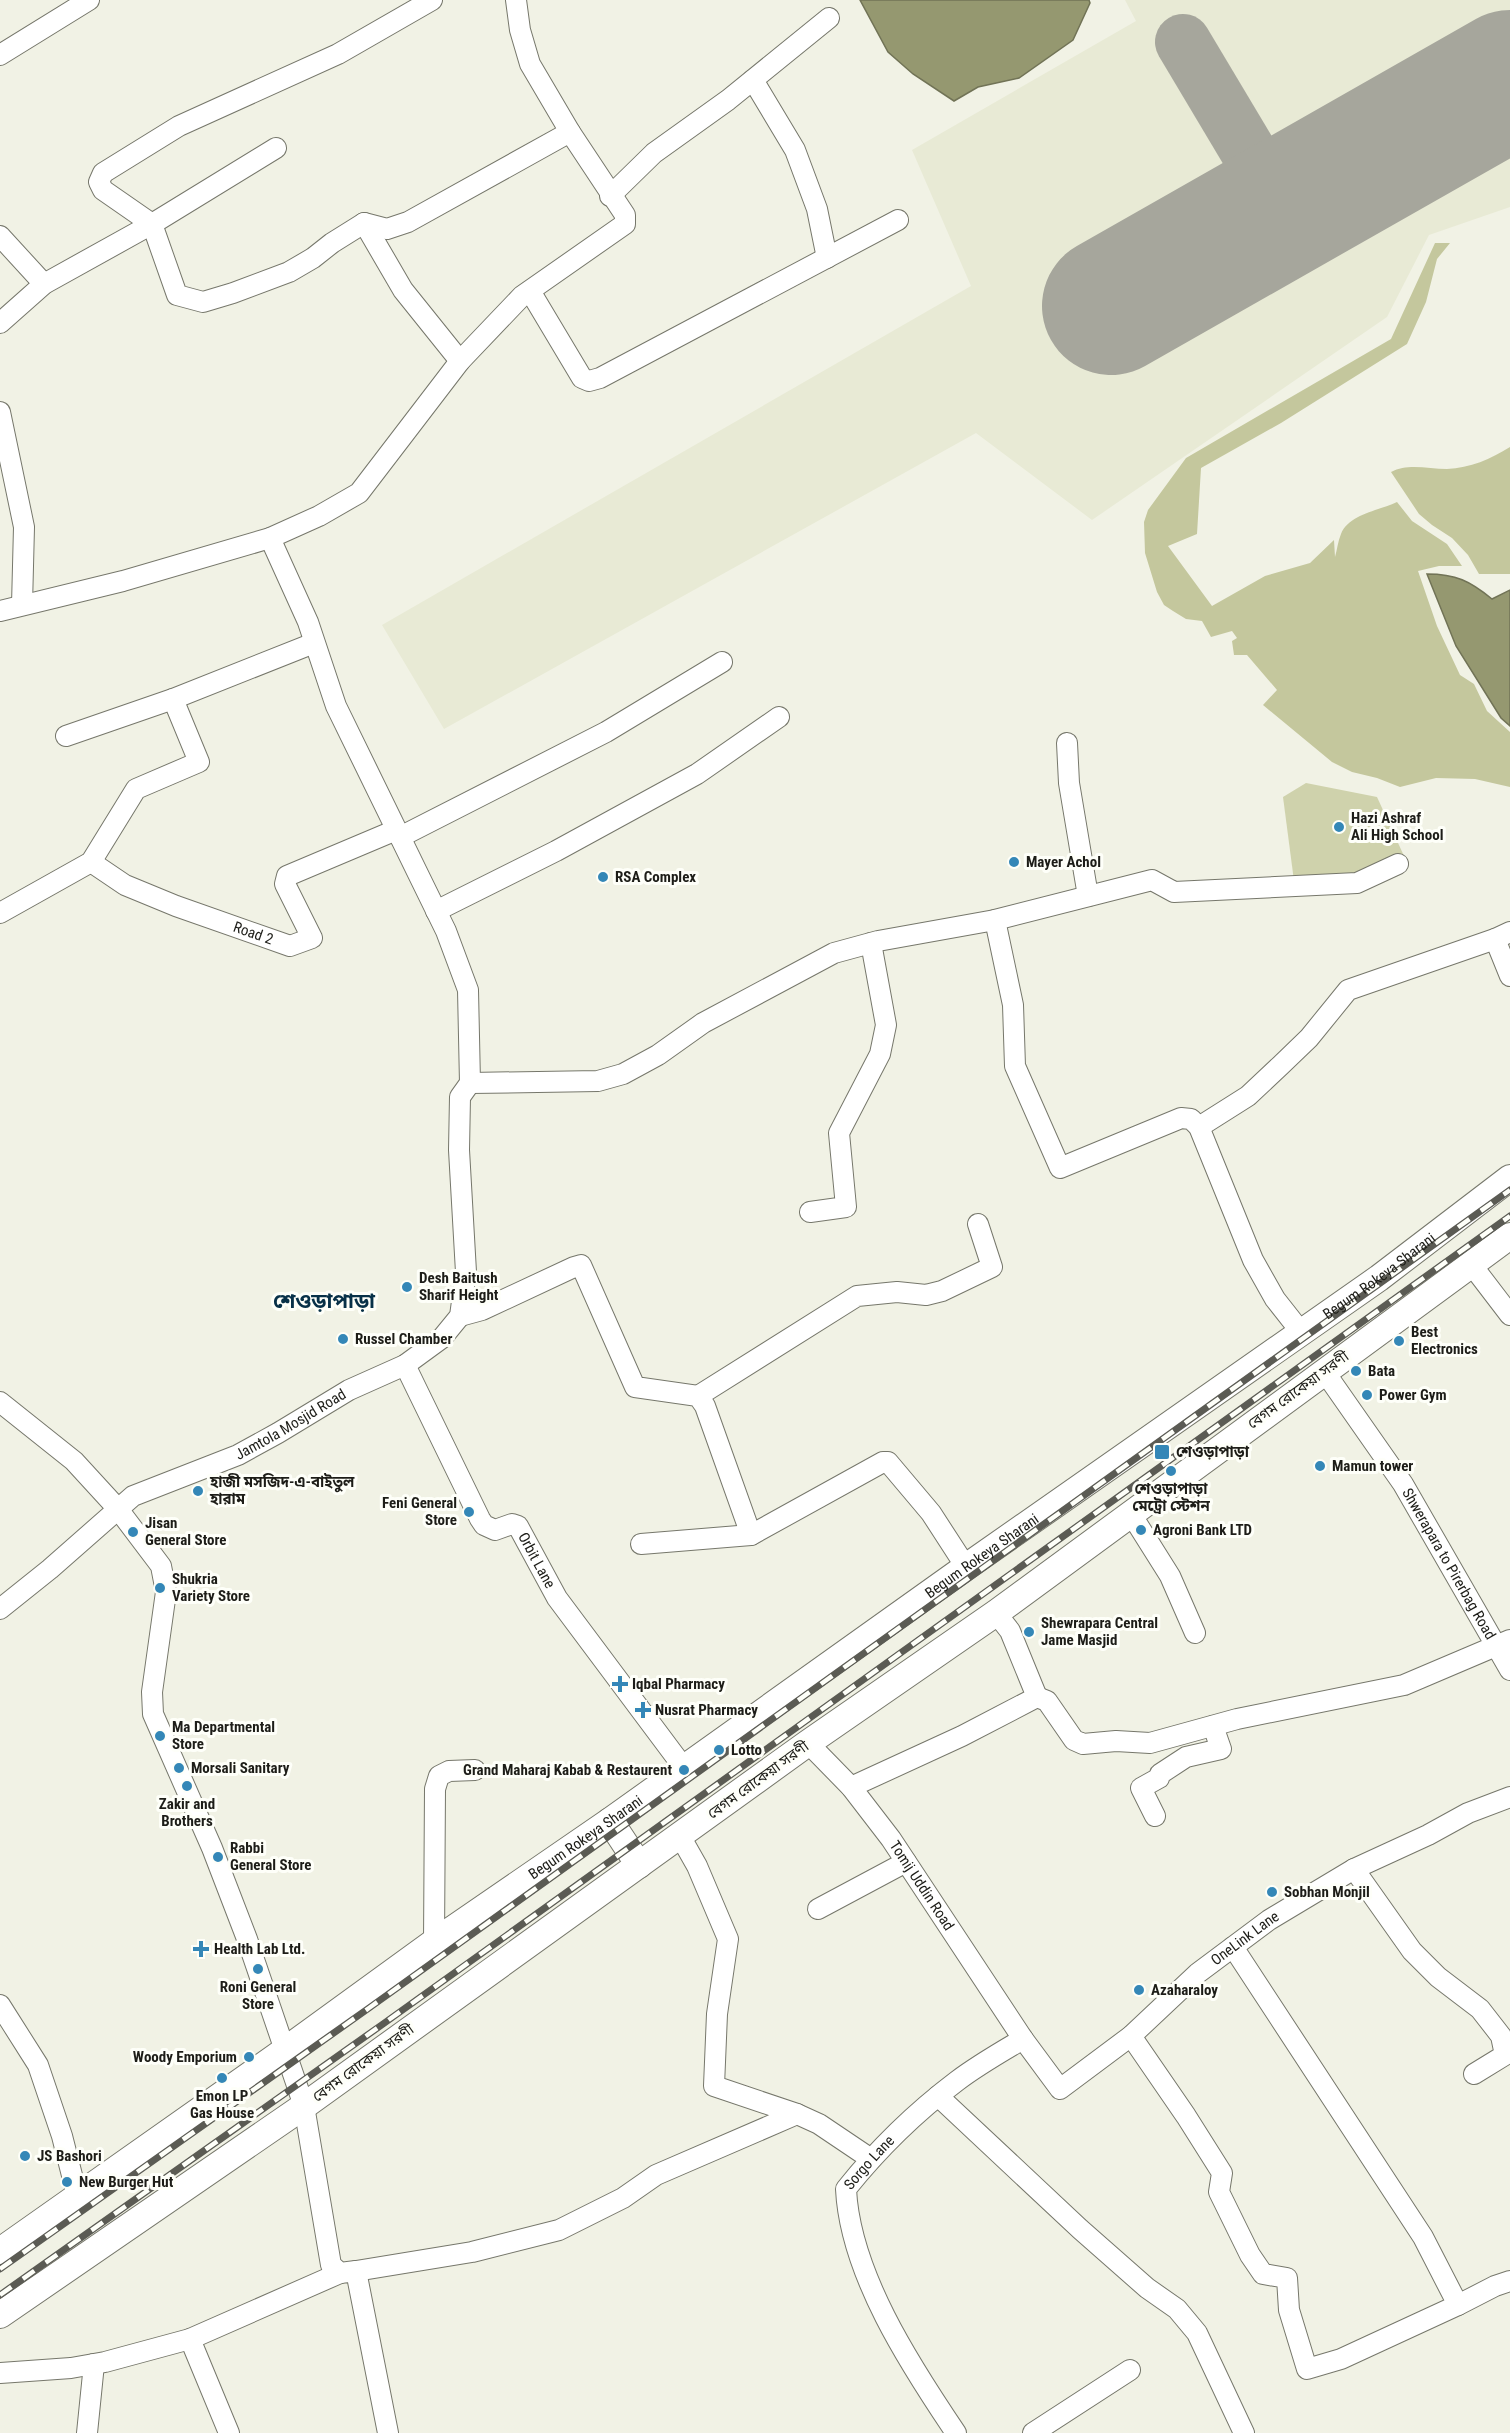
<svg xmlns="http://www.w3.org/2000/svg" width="1510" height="2433" font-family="'Roboto Condensed','Noto Sans Bengali',sans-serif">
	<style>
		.built { fill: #e8ead5 }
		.green { fill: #cfd2ac }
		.forest { fill: #c4c79d }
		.water { fill: #959870; stroke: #717356; stroke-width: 1.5 }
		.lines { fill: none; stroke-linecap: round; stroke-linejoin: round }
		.taxiway { stroke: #a6a69c; stroke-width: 56 }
		.runway { stroke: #a6a69c; stroke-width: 138 }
		.minor-casing { stroke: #76776b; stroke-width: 22 }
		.major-casing { stroke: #76776b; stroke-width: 28 }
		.minor { stroke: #fff; stroke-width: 20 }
		.major { stroke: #fff; stroke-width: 26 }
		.rail-casing { stroke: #5b5b54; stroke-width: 7 }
		.rail { stroke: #fefff9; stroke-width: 4.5; stroke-dasharray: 14; stroke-linecap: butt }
		.poi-dot { fill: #3487b7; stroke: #fefff9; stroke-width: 2 }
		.labels { text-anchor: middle; stroke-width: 6; stroke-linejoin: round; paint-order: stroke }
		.poi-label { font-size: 15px; font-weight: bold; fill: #1d1d18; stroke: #fefff9; text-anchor: start }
		.street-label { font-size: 15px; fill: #1d1d18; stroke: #fefff9 }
		.district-label { font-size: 21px; font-weight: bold; fill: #083148; stroke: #fefff9 }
	</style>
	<rect width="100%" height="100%" fill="#f1f2e5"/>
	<path class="built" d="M1125,0H1510V207L1429,235L1387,317L1092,520L976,433L444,729L382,625L971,286L912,150L1136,21Z"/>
	<path class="green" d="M1306,783L1377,797L1404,856L1344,879L1294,881L1283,797Z"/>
	<path class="forest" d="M1435,243H1450L1437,259L1426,302L1407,344L1281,423L1201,468L1197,534L1168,546L1212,606L1265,576L1310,563L1334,540L1335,557C1337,550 1338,541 1341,534C1349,514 1378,511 1397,502L1412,521L1447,544L1462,566H1439L1418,571L1437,626L1460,675L1474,684L1487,711L1510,732V787L1475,779L1436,778L1400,787L1377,778L1352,772L1332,762L1263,705L1277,690L1247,655H1234L1232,641L1237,638L1232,631L1211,637L1202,621L1186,619L1173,611L1164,605L1157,592L1145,553L1144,522L1148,510L1186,458L1391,339Z
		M1510,447V574H1479L1468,555L1452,538L1432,525L1419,514L1391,472C1408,463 1428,469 1447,469C1470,468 1491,459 1510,447Z"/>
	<path class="water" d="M860,0H1089L1090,3L1073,40L1019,78L978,87L954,101L913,74L888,52Z
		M1427,574C1456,574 1470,581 1492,599L1510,590V726L1501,718L1456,646Z"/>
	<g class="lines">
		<path class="taxiway" d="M1183,42L1282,208"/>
		<path class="runway" d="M1111,306L1510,79"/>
		<g class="minor-casing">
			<g id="minor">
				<path d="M432,0L338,54L179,126L103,173L99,182L103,190L152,224L177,295L203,302L233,293L289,272L313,258L332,243L364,223L387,229L408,222L570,132"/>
				<path d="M0,55L89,0"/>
				<path d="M753,80L795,150L817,209L827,258"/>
				<path d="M610,196L654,153L728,100L829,18"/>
				<path d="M364,223L403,290L460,361"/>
				<path d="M0,236L44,284"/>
				<path d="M530,291L582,378L589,381L600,378L898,220"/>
				<path d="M0,323L44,284L152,224L276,148"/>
				<path d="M0,412L24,527L22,605"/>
				<path d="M0,611L123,581L270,538L319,516L359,493L460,361L522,296L625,224V215L570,132L530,64L520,30L516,0"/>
				<path d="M66,736L173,699L314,643"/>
				<path d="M1067,743L1069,783L1088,896"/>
				<path d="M400,837L606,732L722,662"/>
				<path id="s1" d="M91,862L125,885L176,906L290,946L312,938L285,884L287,876L396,830"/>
				<path d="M436,911L556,851L697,774L779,717"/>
				<path d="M0,913L91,862L136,789L199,762L173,699"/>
				<path d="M995,920L1152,880L1174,892L1357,883L1398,864"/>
				<path d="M1495,939L1510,976"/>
				<path d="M470,1083L598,1081L623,1074L658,1055L703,1023L834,953L878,941L995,920L1013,1005L1015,1066L1060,1168L1181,1118L1191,1119L1199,1127L1253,1260L1275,1299L1301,1332"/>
				<path d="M1199,1127L1248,1096L1281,1065L1309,1038L1348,990L1495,939L1510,932"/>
				<path d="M810,1212L846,1207L839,1133L880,1054L886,1025L871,943"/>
				<path d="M1471,1264L1510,1315"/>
				<path d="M460,1316L482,1310L574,1267L581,1265L635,1387L698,1396L705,1406L751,1535L883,1462H888L931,1513L966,1567"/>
				<path id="s2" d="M405,1365L480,1519L484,1525L495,1530L512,1524L518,1526L557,1598L684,1768"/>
				<path id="s3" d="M1324,1371L1403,1484L1510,1670"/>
				<path d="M698,1396L857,1296L897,1292L926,1295L942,1291L992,1267L978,1224"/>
				<path d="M0,1402L74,1461L118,1509L161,1566L166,1592L152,1692L153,1714L212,1848L247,1939L304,2106L331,2265L340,2273L356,2271L388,2433"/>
				<path d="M1131,1514L1170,1576L1195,1633"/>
				<path d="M641,1544L751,1535"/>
				<path id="s4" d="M0,1609L50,1569L133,1496L238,1455L278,1433L349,1390L405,1365L442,1338L460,1316L466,1272L459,1150L460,1097L470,1083L468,990L446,931L336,706L308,622L270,538"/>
				<path d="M1037,1697L1047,1701L1074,1740L1083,1744L1116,1741L1150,1743L1237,1719L1404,1685L1510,1640"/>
				<path id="s5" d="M808,1743L851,1787L891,1839L1023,2039L1060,2089L1131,2036L1198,1973L1269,1920L1354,1869L1428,1835L1468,1813L1510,1797"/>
				<path d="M851,1787L962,1736L1037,1697L1010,1631L996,1613"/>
				<path d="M1155,1816L1141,1788L1159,1778L1160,1774L1186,1757L1221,1749L1213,1726"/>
				<path d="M680,1836L697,1866L728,1939L717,2014L714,2086L797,2114"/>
				<path d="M1354,1869L1412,1951L1438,1977L1480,2009L1501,2036L1505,2055L1474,2074"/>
				<path d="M818,1909L906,1862"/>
				<path d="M434,1942L435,1789L439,1776L449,1771L475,1770"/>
				<path d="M1233,1947L1423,2237L1458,2305"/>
				<path d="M0,2005L38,2065L62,2136L77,2195"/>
				<path d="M1131,2036L1186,2116L1222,2173L1219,2192L1250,2255L1263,2274L1287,2278L1289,2310L1307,2369L1341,2359L1458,2305L1495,2286L1510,2281"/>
				<path d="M938,2096L1080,2229L1147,2288L1177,2309L1197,2333L1244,2433"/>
				<path d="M356,2271L472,2252L559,2230L623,2198L656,2175L797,2114L819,2124L871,2159"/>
				<path d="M190,2339L229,2433"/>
				<path d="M0,2373L71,2368L105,2362L190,2339L340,2273"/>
				<path d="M87,2433L94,2364"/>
				<path id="s6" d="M956,2433C910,2365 850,2273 846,2189C878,2149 916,2112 957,2081C978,2065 1001,2052 1023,2039"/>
				<path d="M1033,2433L1130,2370"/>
			</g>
		</g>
		<g class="major-casing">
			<g id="major">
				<path d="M610,1821L639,1865"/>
				<path id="s7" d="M0,2251L284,2051L434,1942L610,1821L966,1567L1379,1278L1510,1178"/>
				<path d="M0,2315L304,2106L808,1743L996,1613L1510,1236"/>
			</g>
		</g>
		<use href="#minor" class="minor"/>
		<use href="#major" class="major"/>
		<g class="rail-casing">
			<path id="rail" d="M0,2269L369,2008L1510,1190
				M0,2295L383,2024L1510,1216"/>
		</g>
		<use href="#rail" class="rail"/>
	</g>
	<g class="poi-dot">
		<circle cx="1339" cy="827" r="6"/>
		<circle cx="1014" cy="862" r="6"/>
		<circle cx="603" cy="877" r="6"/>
		<circle cx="407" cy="1287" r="6"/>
		<circle cx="343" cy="1339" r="6"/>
		<circle cx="1399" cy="1341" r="6"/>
		<circle cx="1356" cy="1371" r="6"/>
		<circle cx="1367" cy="1395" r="6"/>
		<rect x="1154" y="1444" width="16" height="16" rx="3"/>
		<circle cx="1320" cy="1466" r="6"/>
		<circle cx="1171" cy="1471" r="6"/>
		<circle cx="198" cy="1491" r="6"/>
		<circle cx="469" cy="1512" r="6"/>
		<circle cx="1141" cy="1530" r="6"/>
		<circle cx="133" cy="1532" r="6"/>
		<circle cx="160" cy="1588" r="6"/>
		<circle cx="1029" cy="1632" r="6"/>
		<path d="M617 1675h6v6h6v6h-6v6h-6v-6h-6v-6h6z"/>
		<path d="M640 1701h6v6h6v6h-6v6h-6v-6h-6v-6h6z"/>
		<circle cx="160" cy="1736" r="6"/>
		<circle cx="719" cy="1750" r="6"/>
		<circle cx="179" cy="1768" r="6"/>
		<circle cx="684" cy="1770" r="6"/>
		<circle cx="187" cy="1786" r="6"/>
		<circle cx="218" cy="1857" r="6"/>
		<circle cx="1272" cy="1892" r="6"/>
		<path d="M198 1940h6v6h6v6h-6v6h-6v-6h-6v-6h6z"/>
		<circle cx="258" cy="1969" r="6"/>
		<circle cx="1139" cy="1990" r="6"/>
		<circle cx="249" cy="2057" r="6"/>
		<circle cx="222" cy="2078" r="6"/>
		<circle cx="25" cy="2156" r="6"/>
		<circle cx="67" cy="2182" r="6"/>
	</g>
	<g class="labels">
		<g class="poi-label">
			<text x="1351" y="823">Hazi Ashraf<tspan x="1351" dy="17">Ali High School</tspan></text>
			<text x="1026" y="867">Mayer Achol</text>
			<text x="615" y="882">RSA Complex</text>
			<text x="419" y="1283">Desh Baitush<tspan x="419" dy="17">Sharif Height</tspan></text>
			<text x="1411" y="1337">Best<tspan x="1411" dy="17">Electronics</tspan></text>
			<text x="355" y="1344">Russel Chamber</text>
			<text x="1368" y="1376">Bata</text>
			<text x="1379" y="1400">Power Gym</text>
			<text x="1176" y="1457">শেওড়াপাড়া</text>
			<text x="1332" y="1471">Mamun tower</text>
			<text x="210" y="1487">হাজী মসজিদ-এ-বাইতুল<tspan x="210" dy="17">হারাম</tspan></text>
			<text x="1171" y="1494" text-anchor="middle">শেওড়াপাড়া<tspan x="1171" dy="17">মেট্রো স্টেশন</tspan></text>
			<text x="457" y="1508" text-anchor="end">Feni General<tspan x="457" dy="17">Store</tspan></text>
			<text x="145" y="1528">Jisan<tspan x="145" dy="17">General Store</tspan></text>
			<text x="1153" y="1535">Agroni Bank LTD</text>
			<text x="172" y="1584">Shukria<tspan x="172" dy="17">Variety Store</tspan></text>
			<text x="1041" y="1628">Shewrapara Central<tspan x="1041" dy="17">Jame Masjid</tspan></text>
			<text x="632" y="1689">Iqbal Pharmacy</text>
			<text x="655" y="1715">Nusrat Pharmacy</text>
			<text x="172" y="1732">Ma Departmental<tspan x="172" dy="17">Store</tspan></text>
			<text x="731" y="1755">Lotto</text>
			<text x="191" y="1773">Morsali Sanitary</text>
			<text x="672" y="1775" text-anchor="end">Grand Maharaj Kabab &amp; Restaurent</text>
			<text x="187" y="1809" text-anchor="middle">Zakir and<tspan x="187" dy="17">Brothers</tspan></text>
			<text x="230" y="1853">Rabbi<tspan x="230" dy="17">General Store</tspan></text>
			<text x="1284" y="1897">Sobhan Monjil</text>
			<text x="214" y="1954">Health Lab Ltd.</text>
			<text x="258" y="1992" text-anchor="middle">Roni General<tspan x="258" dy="17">Store</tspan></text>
			<text x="1151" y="1995">Azaharaloy</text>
			<text x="237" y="2062" text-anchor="end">Woody Emporium</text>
			<text x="222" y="2101" text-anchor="middle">Emon LP<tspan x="222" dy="17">Gas House</tspan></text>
			<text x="37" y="2161">JS Bashori</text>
			<text x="79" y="2187">New Burger Hut</text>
		</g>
		<g class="street-label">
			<text dy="5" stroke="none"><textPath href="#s1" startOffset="178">Road 2</textPath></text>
			<text dy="5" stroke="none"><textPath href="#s7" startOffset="1689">Begum Rokeya Sharani</textPath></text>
			<text transform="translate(1298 1390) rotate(-36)" y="5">বেগম রোকেয়া সরণী</text>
			<text dy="5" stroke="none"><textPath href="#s4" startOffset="348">Jamtola Mosjid Road</textPath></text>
			<text dy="5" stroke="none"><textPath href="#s7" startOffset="1203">Begum Rokeya Sharani</textPath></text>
			<text dy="5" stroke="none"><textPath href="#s2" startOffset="254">Orbit Lane</textPath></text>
			<text dy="5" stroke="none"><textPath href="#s3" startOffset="230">Shwerapara to Pirerbag Road</textPath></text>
			<text transform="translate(758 1780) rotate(-36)" y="5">বেগম রোকেয়া সরণী</text>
			<text dy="5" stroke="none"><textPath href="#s7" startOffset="717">Begum Rokeya Sharani</textPath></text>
			<text dy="5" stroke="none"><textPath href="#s5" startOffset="183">Tomij Uddin Road</textPath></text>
			<text dy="5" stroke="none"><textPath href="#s5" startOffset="668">OneLink Lane</textPath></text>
			<text transform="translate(363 2063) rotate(-36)" y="5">বেগম রোকেয়া সরণী</text>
			<text dy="5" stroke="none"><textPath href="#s6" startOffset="306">Sorgo Lane</textPath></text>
		</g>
		<g class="district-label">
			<text x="324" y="1308">শেওড়াপাড়া</text>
		</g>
	</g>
</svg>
